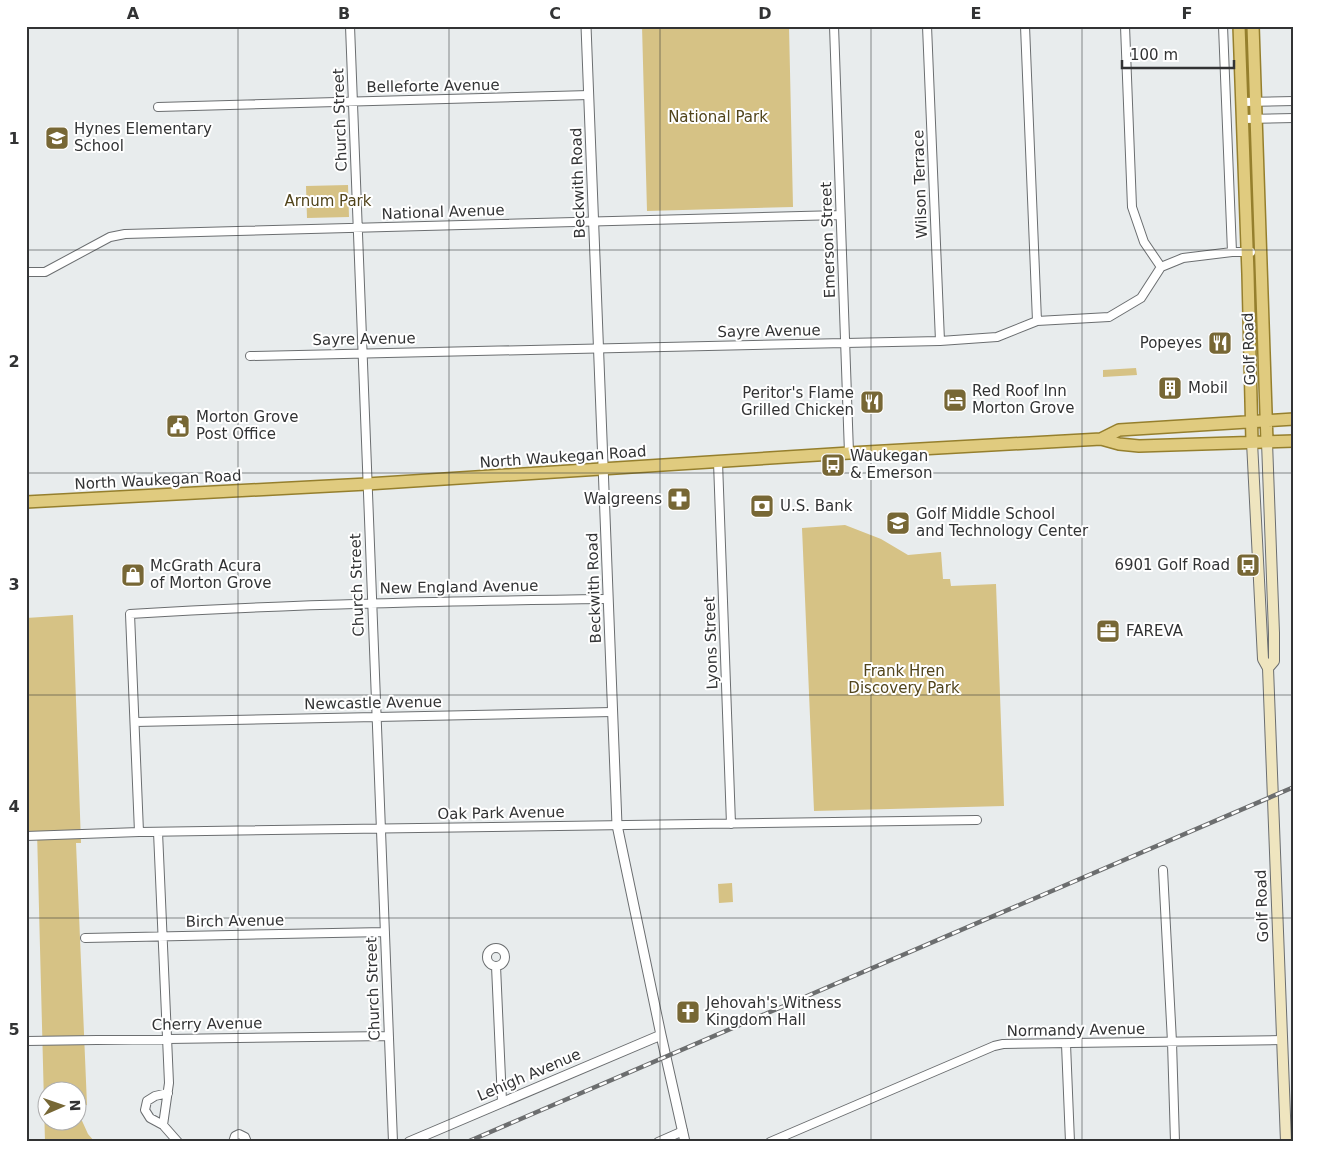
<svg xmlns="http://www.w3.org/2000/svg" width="1320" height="1168" font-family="'DejaVu Sans',sans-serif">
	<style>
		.green { fill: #d6c285 }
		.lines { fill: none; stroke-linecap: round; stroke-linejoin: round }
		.minor-casing { stroke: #6b6e70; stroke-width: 10 }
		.tertiary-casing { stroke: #6b6e70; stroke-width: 11 }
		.secondary-casing { stroke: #6b6e70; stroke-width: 12 }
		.primary-casing { stroke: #957f2d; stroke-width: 14 }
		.minor { stroke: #fff; stroke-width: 8 }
		.tertiary { stroke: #fff; stroke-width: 9 }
		.secondary { stroke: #efe5bf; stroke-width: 10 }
		.primary { stroke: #e0cb7f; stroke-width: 11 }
		.rail-casing { stroke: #6c6e6f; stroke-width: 4.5 }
		.rail { stroke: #fff; stroke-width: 2.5; stroke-dasharray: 8; stroke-linecap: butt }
		.grid { fill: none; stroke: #323334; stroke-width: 1; stroke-opacity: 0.55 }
		.labels { text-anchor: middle; stroke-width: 4; stroke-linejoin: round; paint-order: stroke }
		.street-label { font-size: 15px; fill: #323334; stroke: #fff }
		.park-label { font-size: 15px; fill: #51441b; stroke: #fff }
		.poi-label { font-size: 15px; fill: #323334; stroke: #fff; text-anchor: start }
		.neatline { fill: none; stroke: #323334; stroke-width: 2 }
		.grid-label { font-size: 16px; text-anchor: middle; font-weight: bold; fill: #323334 }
	</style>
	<rect width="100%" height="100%" fill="#e8eced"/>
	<path class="green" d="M642,26H789L793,207L647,211Z
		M348,185L349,217L307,218L306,186Z
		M1136,368L1137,375L1103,377V370Z
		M845,525L881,539L908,555L941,552L943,579H950L951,586L996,584L1004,806L814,811L802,528Z
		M73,615L81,843H76L87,1105L78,1107V1090H48V1120H78V1112L88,1134L94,1141L100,1139L103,1142H45L37,831H26V618Z
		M732,883L733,902L719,903L718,884Z"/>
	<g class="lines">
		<g class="minor-casing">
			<path id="minor" d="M350,26L393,1142
				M834,26L849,453
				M927,26L940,341
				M1025,26L1037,321
				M1125,26L1132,207L1144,242L1161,267
				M1223,26L1232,252
				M1242,102L1294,101
				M158,107L589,95
				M1243,119L1294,118
				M26,272H45L110,237L125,234L840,215
				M250,356L940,341L997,337L1037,321L1109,317L1141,298L1161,267L1183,258L1232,252H1251
				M718,462L731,824
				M135,722L612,712
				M139,832L130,614C290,604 449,601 608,599
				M158,832L169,1083L163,1125
				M26,836L139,832L977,820
				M1163,870L1172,1042L1175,1142
				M85,938L385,932
				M487 957a9 9 0 1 1 18 0a9 9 0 1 1-18 0Z
				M496,966L502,1101
				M26,1041L389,1036
				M1066,1044L1070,1142
				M168,1093L155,1096L147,1101L145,1110L150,1118L163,1125L178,1142
				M233,1142L235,1136L239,1134L245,1137L247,1142
				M658,1142L683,1131
				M770,1142L994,1046L1003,1044L1282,1040"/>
		</g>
		<g class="tertiary-casing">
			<path id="tertiary" d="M586,26L617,825L661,1035L685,1142
				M409,1142L661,1035"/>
		</g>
		<g class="secondary-casing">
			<path id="secondary" d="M1252,442L1263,659L1268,668L1286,1142
				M1267,442L1274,633V661L1268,668"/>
		</g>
		<g class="primary-casing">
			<path id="primary" d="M1239,26L1248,274L1252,442
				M1253,26L1267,442
				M1101,439L1119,430L1294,419
				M26,502L367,484L849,453L1101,439L1119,444L1139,446L1294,441"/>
		</g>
		<use href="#minor" class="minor"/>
		<use href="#tertiary" class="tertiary"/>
		<use href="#secondary" class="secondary"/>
		<use href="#primary" class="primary"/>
		<g class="rail-casing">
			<path id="rail" d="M467,1142L1294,787"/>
		</g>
		<use href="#rail" class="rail"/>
	</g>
	<path class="grid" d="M238,26V1142M449,26V1142M660,26V1142M871,26V1142M1082,26V1142M26,250H1294M26,473H1294M26,695H1294M26,918H1294"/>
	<defs>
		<g id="school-square" transform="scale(1.25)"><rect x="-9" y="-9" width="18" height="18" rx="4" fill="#776735" stroke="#fff"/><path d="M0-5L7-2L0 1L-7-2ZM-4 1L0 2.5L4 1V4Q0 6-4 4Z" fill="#fff"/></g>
		<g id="restaurant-square" transform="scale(1.25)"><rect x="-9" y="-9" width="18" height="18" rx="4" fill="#776735" stroke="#fff"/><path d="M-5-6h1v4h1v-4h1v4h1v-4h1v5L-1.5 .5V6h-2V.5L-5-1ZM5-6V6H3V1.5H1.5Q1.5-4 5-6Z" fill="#fff"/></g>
		<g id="building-square" transform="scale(1.25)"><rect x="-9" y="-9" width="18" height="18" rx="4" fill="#776735" stroke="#fff"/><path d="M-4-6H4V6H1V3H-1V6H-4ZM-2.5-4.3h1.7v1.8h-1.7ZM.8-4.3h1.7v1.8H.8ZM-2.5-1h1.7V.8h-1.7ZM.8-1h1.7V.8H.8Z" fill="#fff"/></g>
		<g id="hotel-square" transform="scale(1.25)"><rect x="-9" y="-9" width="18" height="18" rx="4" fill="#776735" stroke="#fff"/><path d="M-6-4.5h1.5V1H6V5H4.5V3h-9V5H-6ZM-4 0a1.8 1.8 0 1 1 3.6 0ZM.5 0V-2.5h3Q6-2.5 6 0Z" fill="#fff"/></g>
		<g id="civic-square" transform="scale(1.25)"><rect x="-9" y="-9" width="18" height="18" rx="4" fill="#776735" stroke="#fff"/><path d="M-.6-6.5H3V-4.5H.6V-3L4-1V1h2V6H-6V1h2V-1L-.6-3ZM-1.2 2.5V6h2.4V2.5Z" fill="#fff"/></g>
		<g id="bus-square" transform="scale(1.25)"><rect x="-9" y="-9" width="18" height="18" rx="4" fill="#776735" stroke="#fff"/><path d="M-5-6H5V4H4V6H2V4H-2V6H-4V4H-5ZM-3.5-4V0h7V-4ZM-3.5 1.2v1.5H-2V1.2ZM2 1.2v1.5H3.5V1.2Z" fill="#fff"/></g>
		<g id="pharmacy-square" transform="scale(1.25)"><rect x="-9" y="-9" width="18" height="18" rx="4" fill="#776735" stroke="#fff"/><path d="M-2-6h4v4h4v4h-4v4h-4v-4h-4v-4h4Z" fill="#fff"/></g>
		<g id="bank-square" transform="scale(1.25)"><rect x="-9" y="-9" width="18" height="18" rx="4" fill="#776735" stroke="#fff"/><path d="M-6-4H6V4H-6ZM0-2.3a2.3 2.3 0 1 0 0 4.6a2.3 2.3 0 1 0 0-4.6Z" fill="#fff"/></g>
		<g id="shop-square" transform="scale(1.25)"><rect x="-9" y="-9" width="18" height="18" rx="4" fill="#776735" stroke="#fff"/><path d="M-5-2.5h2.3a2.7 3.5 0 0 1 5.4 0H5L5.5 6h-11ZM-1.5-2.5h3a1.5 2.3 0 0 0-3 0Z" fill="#fff"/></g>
		<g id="office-square" transform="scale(1.25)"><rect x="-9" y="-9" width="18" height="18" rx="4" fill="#776735" stroke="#fff"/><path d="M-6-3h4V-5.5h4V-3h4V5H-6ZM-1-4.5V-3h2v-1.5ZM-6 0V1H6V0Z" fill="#fff"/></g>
		<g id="church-square" transform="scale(1.25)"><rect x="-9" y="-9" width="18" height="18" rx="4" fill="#776735" stroke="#fff"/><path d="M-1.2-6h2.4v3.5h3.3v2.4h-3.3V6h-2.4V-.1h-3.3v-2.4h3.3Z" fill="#fff"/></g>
	</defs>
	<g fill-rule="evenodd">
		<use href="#school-square" x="57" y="138"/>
		<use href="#restaurant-square" x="1220" y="343"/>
		<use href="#building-square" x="1170" y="388"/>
		<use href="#hotel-square" x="955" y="400"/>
		<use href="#restaurant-square" x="872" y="402"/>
		<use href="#civic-square" x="178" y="426"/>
		<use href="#bus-square" x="833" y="465"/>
		<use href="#pharmacy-square" x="679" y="499"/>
		<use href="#bank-square" x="762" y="506"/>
		<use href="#school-square" x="898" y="523"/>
		<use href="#bus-square" x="1248" y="565"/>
		<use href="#shop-square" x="133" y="575"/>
		<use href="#office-square" x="1108" y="631"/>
		<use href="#church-square" x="688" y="1012"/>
	</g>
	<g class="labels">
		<g class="street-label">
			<text transform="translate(433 86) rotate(-1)" y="5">Belleforte Avenue</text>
			<text transform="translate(340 120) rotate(-92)" y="5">Church Street</text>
			<text transform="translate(578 183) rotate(-92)" y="5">Beckwith Road</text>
			<text transform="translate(920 184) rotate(-92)" y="5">Wilson Terrace</text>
			<text transform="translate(443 212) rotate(-2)" y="5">National Avenue</text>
			<text transform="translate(828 240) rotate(-92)" y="5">Emerson Street</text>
			<text transform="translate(769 331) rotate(-1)" y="5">Sayre Avenue</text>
			<text transform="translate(364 339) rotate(-1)" y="5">Sayre Avenue</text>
			<text transform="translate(1249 349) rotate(-92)" y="5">Golf Road</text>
			<text transform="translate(563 457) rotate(-4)" y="5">North Waukegan Road</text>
			<text transform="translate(158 480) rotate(-3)" y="5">North Waukegan Road</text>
			<text transform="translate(357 585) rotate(-92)" y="5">Church Street</text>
			<text transform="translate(459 587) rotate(-1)" y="5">New England Avenue</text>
			<text transform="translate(594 588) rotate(-92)" y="5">Beckwith Road</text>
			<text transform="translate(711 643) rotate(-92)" y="5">Lyons Street</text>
			<text transform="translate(373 703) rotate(-1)" y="5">Newcastle Avenue</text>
			<text transform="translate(501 813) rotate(-1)" y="5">Oak Park Avenue</text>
			<text transform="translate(1262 906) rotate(-92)" y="5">Golf Road</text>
			<text transform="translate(235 921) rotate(-1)" y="5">Birch Avenue</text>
			<text transform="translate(373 989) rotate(-92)" y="5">Church Street</text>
			<text transform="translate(207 1024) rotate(-1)" y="5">Cherry Avenue</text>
			<text transform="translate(1076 1030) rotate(-1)" y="5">Normandy Avenue</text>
			<text transform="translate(529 1075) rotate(-23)" y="5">Lehigh Avenue</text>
		</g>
		<g class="park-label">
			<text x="718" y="122">National Park</text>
			<text x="328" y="206">Arnum Park</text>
			<text x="904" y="676">Frank Hren<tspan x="904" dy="17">Discovery Park</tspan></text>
		</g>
		<g class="poi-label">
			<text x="74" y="134">Hynes Elementary<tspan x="74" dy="17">School</tspan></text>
			<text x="1202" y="348" text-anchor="end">Popeyes</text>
			<text x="1188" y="393">Mobil</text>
			<text x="972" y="396">Red Roof Inn<tspan x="972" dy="17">Morton Grove</tspan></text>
			<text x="854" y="398" text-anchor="end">Peritor's Flame<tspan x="854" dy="17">Grilled Chicken</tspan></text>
			<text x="196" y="422">Morton Grove<tspan x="196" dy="17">Post Office</tspan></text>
			<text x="850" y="461">Waukegan<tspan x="850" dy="17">&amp; Emerson</tspan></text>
			<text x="662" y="504" text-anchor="end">Walgreens</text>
			<text x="780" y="511">U.S. Bank</text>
			<text x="916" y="519">Golf Middle School<tspan x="916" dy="17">and Technology Center</tspan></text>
			<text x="1230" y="570" text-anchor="end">6901 Golf Road</text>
			<text x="150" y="571">McGrath Acura<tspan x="150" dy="17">of Morton Grove</tspan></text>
			<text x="1126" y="636">FAREVA</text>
			<text x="706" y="1008">Jehovah's Witness<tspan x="706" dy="17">Kingdom Hall</tspan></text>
		</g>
	</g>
	<rect width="1320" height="1168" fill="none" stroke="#ffffff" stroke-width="55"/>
	<g transform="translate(62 1106) rotate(88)"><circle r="24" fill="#ffffff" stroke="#adadae"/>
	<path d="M0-4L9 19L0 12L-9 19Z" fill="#776735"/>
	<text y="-8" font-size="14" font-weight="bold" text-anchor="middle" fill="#323334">N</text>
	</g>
	<path d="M1122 60v8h112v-8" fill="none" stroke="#323334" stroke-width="2.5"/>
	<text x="1130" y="60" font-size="15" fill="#323334" stroke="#ffffff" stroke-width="4" paint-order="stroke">100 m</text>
	<rect x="28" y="28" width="1264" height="1112" class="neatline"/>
	<g class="grid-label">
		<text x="133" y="19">A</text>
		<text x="344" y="19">B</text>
		<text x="555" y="19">C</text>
		<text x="765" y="19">D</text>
		<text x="976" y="19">E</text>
		<text x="1187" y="19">F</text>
		<text x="14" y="144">1</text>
		<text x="14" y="367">2</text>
		<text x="14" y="590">3</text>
		<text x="14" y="812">4</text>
		<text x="14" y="1035">5</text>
	</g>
</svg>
